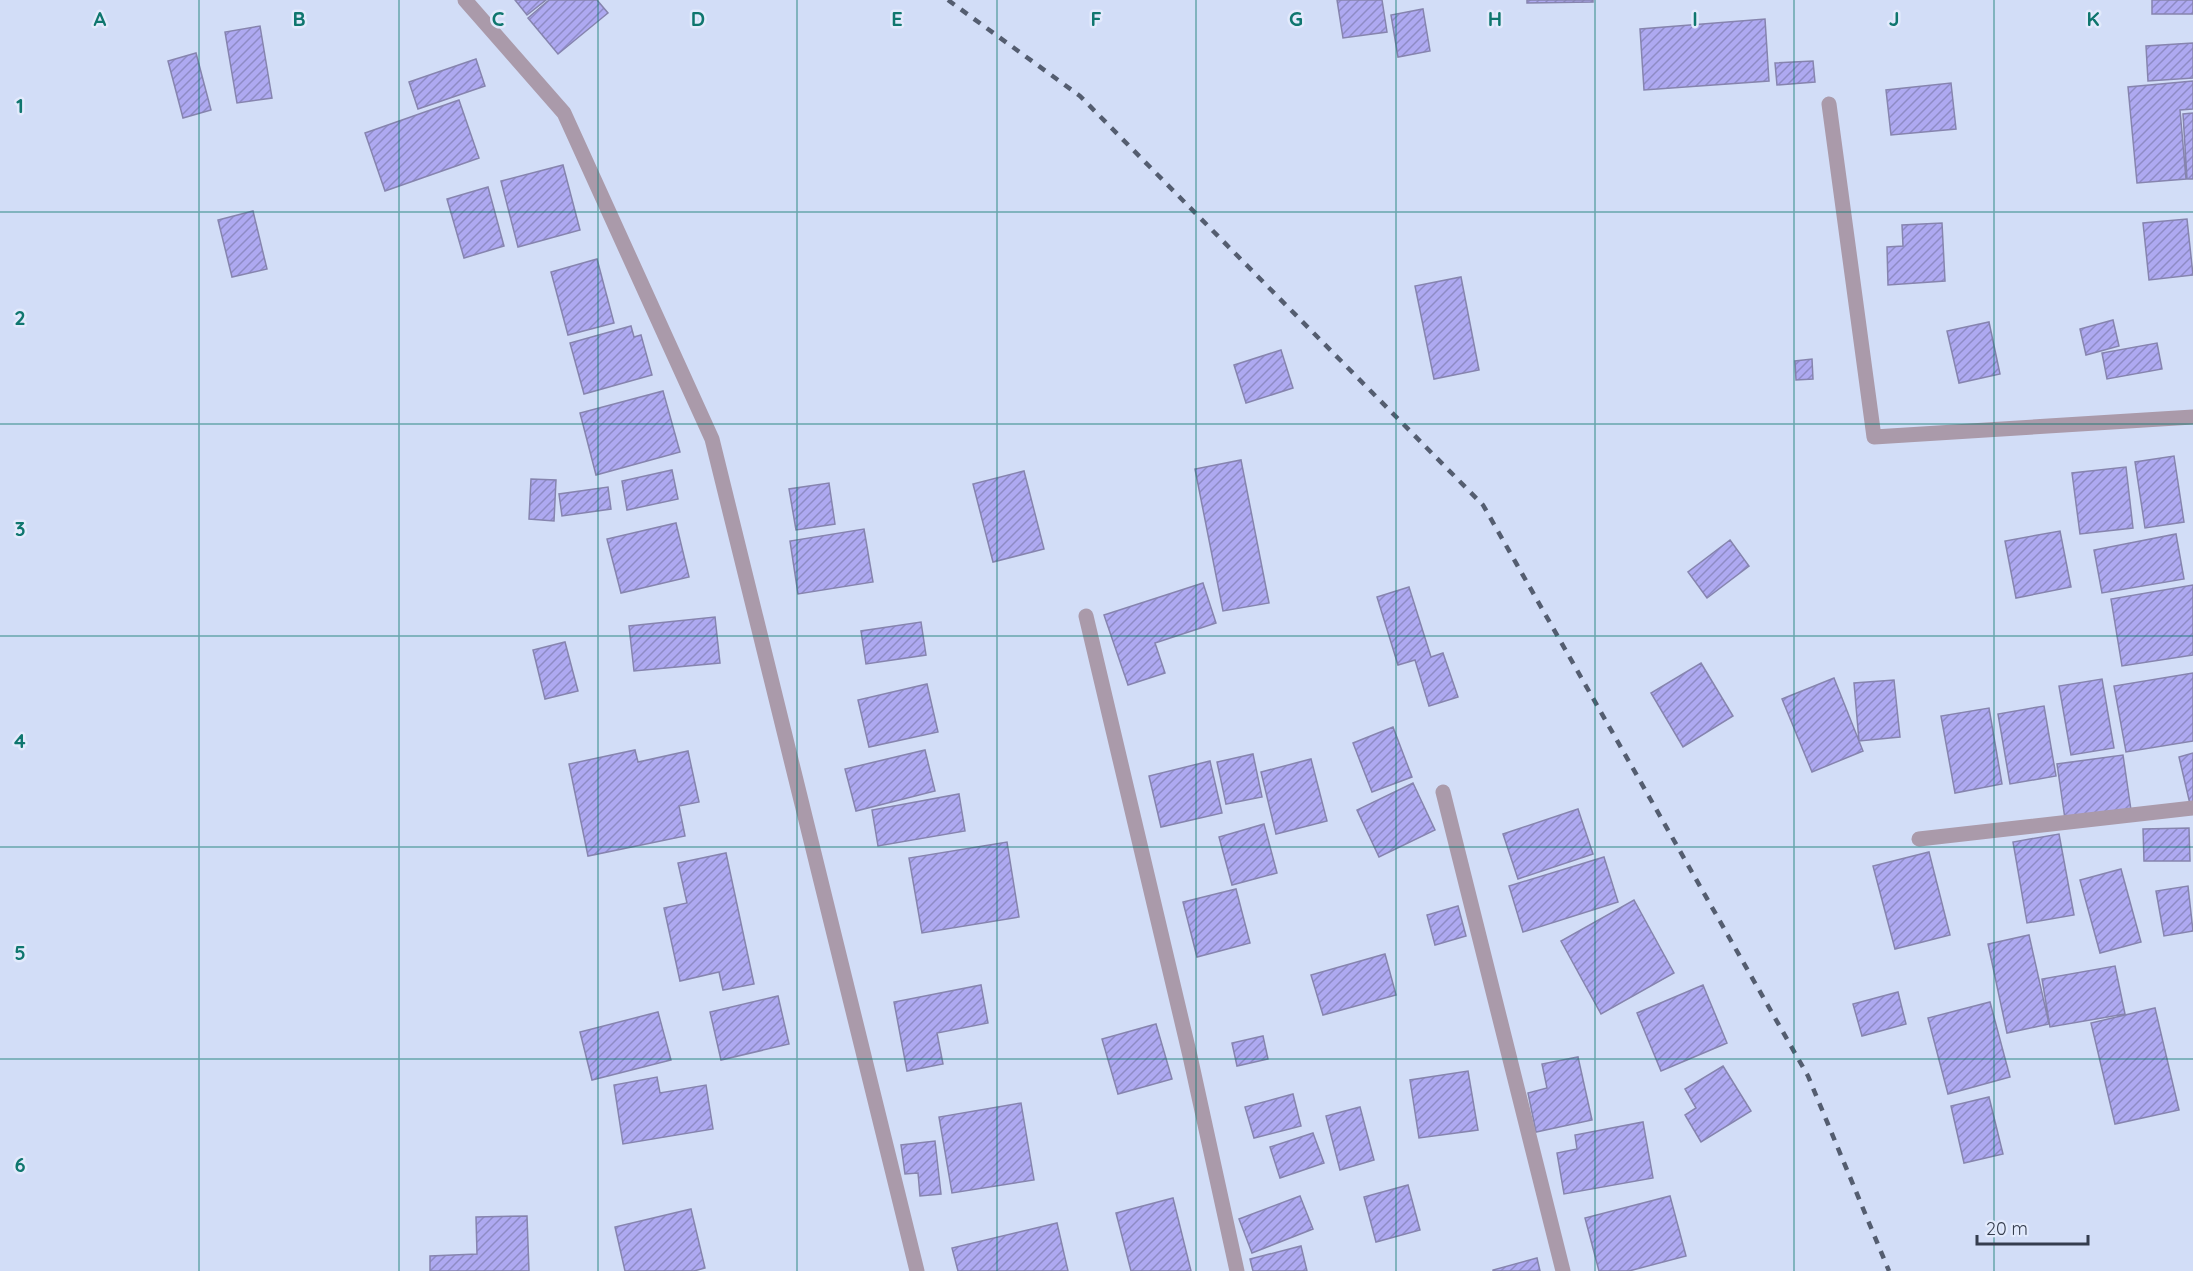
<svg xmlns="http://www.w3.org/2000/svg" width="2193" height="1271" font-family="Quicksand,sans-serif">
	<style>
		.building { fill: url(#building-hatch); stroke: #8684ae; stroke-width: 1.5 }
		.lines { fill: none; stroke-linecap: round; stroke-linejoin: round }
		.minor { stroke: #aa9aaa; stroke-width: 15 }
		.rail { stroke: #545d70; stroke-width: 4.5; stroke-dasharray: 8 8; stroke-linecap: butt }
		.grid { fill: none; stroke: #0f766e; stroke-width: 1.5; stroke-opacity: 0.55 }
		.grid-label { font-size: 20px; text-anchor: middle; font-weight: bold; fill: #0f766e; stroke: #e2eafc; stroke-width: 5; stroke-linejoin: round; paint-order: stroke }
	</style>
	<defs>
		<pattern id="building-hatch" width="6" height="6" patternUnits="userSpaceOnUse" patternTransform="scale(1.5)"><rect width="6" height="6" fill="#aea9f1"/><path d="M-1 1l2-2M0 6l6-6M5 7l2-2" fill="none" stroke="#8e8bc5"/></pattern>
	</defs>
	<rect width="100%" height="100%" fill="#d2ddf7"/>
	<path class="building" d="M515,0H546L527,15Z
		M549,0H597L608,13L558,54L528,18Z
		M1337,0H1382L1387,32L1343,38Z
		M1527,0H1593V2L1527,3Z
		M2152,0H2193V14H2152Z
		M1423,9L1430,51L1398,57L1391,15Z
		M1765,19L1769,81L1644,90L1640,29Z
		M260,26L272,98L237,103L225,32Z
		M2193,43V78L2148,81L2146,46Z
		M196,53L211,110L183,118L168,61Z
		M476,59L485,86L418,109L409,82Z
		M1813,61L1815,82L1777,85L1775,63Z
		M2193,81V109L2180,110L2186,179L2137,183L2128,87Z
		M1951,83L1956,129L1891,135L1886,90Z
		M459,100L479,158L385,191L365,133Z
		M2193,113V179H2187L2183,114Z
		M563,165L580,230L518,247L501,181Z
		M488,187L504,246L464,258L447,199Z
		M253,211L267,269L232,277L218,220Z
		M2187,219L2193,275L2149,280L2143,223Z
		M1942,223L1945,281L1888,285L1887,247L1903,246L1902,225Z
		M597,259L614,323L568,335L551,272Z
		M1461,277L1479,370L1434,379L1415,286Z
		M2113,320L2119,346L2086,355L2080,329Z
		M1989,322L2000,374L1959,383L1947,331Z
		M631,326L634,337L641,335L652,375L584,394L570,343Z
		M2157,343L2162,369L2107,379L2102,353Z
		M1281,350L1293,388L1246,403L1234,365Z
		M1812,359L1813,379L1796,380L1795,361Z
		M663,391L680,452L596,475L580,413Z
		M2174,456L2184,522L2145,528L2135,462Z
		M1241,460L1269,603L1223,611L1195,469Z
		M2126,467L2133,528L2080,534L2072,473Z
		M672,470L678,499L627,510L622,481Z
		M1024,471L1044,549L993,562L973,484Z
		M531,479L556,480L554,521L529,519Z
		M829,483L835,524L796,530L789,489Z
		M608,487L611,509L562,516L559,494Z
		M676,523L689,577L621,593L607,539Z
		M864,529L873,582L798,594L790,541Z
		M2060,531L2071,587L2016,598L2005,541Z
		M2176,534L2184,579L2102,593L2094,550Z
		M1730,540L1749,566L1707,598L1688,572Z
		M1203,583L1216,623L1155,643L1165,673L1128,685L1104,615Z
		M2193,585V655L2122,666L2111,599Z
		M1409,587L1431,657L1443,653L1458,697L1429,706L1415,660L1398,665L1377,597Z
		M715,617L720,663L634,671L629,626Z
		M921,622L926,655L866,664L861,631Z
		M565,642L578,691L545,699L533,650Z
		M1701,663L1733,716L1683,747L1651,693Z
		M2193,673V741L2126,752L2114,686Z
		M1834,678L1863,751L1812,772L1782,699Z
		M2102,679L2114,748L2071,755L2059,686Z
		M1894,680L1900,737L1859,741L1854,683Z
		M927,684L938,732L869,747L858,700Z
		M2044,706L2056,776L2010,784L1998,714Z
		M1989,708L2002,784L1955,793L1941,716Z
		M1393,727L1412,777L1372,792L1353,743Z
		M635,750L638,762L688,751L699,802L679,806L685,836L588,856L569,764Z
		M925,750L935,791L856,811L845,769Z
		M2193,753V803L2190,804L2179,757Z
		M1253,754L1262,797L1226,804L1217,762Z
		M2123,755L2131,810L2065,819L2057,764Z
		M1311,759L1327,821L1276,834L1261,772Z
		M1210,761L1222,813L1161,827L1149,776Z
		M1413,783L1435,830L1379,857L1357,810Z
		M959,794L965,831L878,846L872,810Z
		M1578,809L1593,854L1518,879L1503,834Z
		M1264,824L1277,873L1232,885L1219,837Z
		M2189,828L2190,861H2144L2143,829Z
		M2059,834L2074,915L2027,923L2013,842Z
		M1007,842L1019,917L922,933L909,858Z
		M1929,852L1950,935L1895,949L1873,866Z
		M726,853L754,984L723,990L719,972L680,981L664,908L687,903L678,863Z
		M1604,857L1618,902L1523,932L1509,886Z
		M2121,869L2141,942L2100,953L2080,880Z
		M2188,886L2193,931L2164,936L2156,891Z
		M1236,889L1250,943L1197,957L1183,902Z
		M1634,900L1674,973L1601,1014L1561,941Z
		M1458,906L1466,936L1435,945L1427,915Z
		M2029,935L2049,1024L2007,1033L1988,944Z
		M1385,954L1396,995L1323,1015L1311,975Z
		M2115,966L2125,1014L2050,1027L2042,979Z
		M981,985L988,1023L937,1033L943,1064L907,1071L894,1002Z
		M1703,985L1727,1043L1661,1071L1637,1013Z
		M1898,992L1906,1024L1862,1036L1853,1004Z
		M778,996L789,1044L721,1060L710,1012Z
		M1990,1002L2010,1077L1948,1094L1928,1018Z
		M2155,1008L2179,1110L2115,1124L2091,1023Z
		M658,1012L671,1060L592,1080L580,1032Z
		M1156,1024L1172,1079L1118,1094L1102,1039Z
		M1263,1036L1268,1059L1237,1066L1232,1043Z
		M1578,1057L1592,1120L1536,1132L1528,1093L1547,1088L1542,1064Z
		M1723,1066L1751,1111L1701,1142L1685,1115L1696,1108L1685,1089Z
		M1468,1071L1478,1130L1419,1138L1410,1080Z
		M657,1077L660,1093L706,1085L713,1129L623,1144L614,1085Z
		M1293,1094L1301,1126L1254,1138L1245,1107Z
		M1989,1097L2003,1154L1964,1163L1951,1106Z
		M1021,1103L1034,1180L952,1193L939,1117Z
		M1360,1107L1374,1160L1340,1170L1326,1116Z
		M1643,1122L1653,1178L1564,1194L1557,1153L1577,1149L1575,1135Z
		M1313,1133L1324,1163L1280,1178L1270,1147Z
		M935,1141L941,1194L920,1196L918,1173L905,1174L901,1145Z
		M1408,1185L1420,1230L1376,1242L1364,1197Z
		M1300,1196L1313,1229L1252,1253L1239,1219Z
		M1670,1196L1686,1256L1629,1271H1599L1585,1218Z
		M1173,1198L1191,1271H1131L1116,1213Z
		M691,1209L705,1268L694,1271H625L615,1227Z
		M527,1216L529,1271H430V1256L477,1254L476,1217Z
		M1057,1223L1068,1271H958L952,1248Z
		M1301,1246L1307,1271H1253L1250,1259Z
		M1537,1258L1540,1271H1493V1270Z"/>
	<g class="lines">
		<path class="minor" d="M465,0L564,113L712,439L917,1271
			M1829,104L1874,437L2193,417
			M1086,616L1190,1056L1237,1271
			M1443,792L1563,1271
			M1919,839L2193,808"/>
		<path class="rail" d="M948,0L1080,96L1483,505L1808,1076L1889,1271"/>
	</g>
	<path class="grid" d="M199,0V1271M399,0V1271M598,0V1271M797,0V1271M997,0V1271M1196,0V1271M1396,0V1271M1595,0V1271M1794,0V1271M1994,0V1271M0,212H2193M0,424H2193M0,636H2193M0,847H2193M0,1059H2193"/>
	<g class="grid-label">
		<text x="100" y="26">A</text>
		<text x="299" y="26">B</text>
		<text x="498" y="26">C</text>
		<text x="698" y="26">D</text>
		<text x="897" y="26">E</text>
		<text x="1096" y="26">F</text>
		<text x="1296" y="26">G</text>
		<text x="1495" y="26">H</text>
		<text x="1695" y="26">I</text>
		<text x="1894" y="26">J</text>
		<text x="2093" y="26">K</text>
		<text x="20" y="113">1</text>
		<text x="20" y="325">2</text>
		<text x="20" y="536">3</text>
		<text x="20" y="748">4</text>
		<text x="20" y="960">5</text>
		<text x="20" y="1172">6</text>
	</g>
	<path d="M1977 1235v9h111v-9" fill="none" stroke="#353d4e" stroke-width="3"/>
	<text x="1986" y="1235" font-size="18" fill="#353d4e" stroke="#e2eafc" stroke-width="4.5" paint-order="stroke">20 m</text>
</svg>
